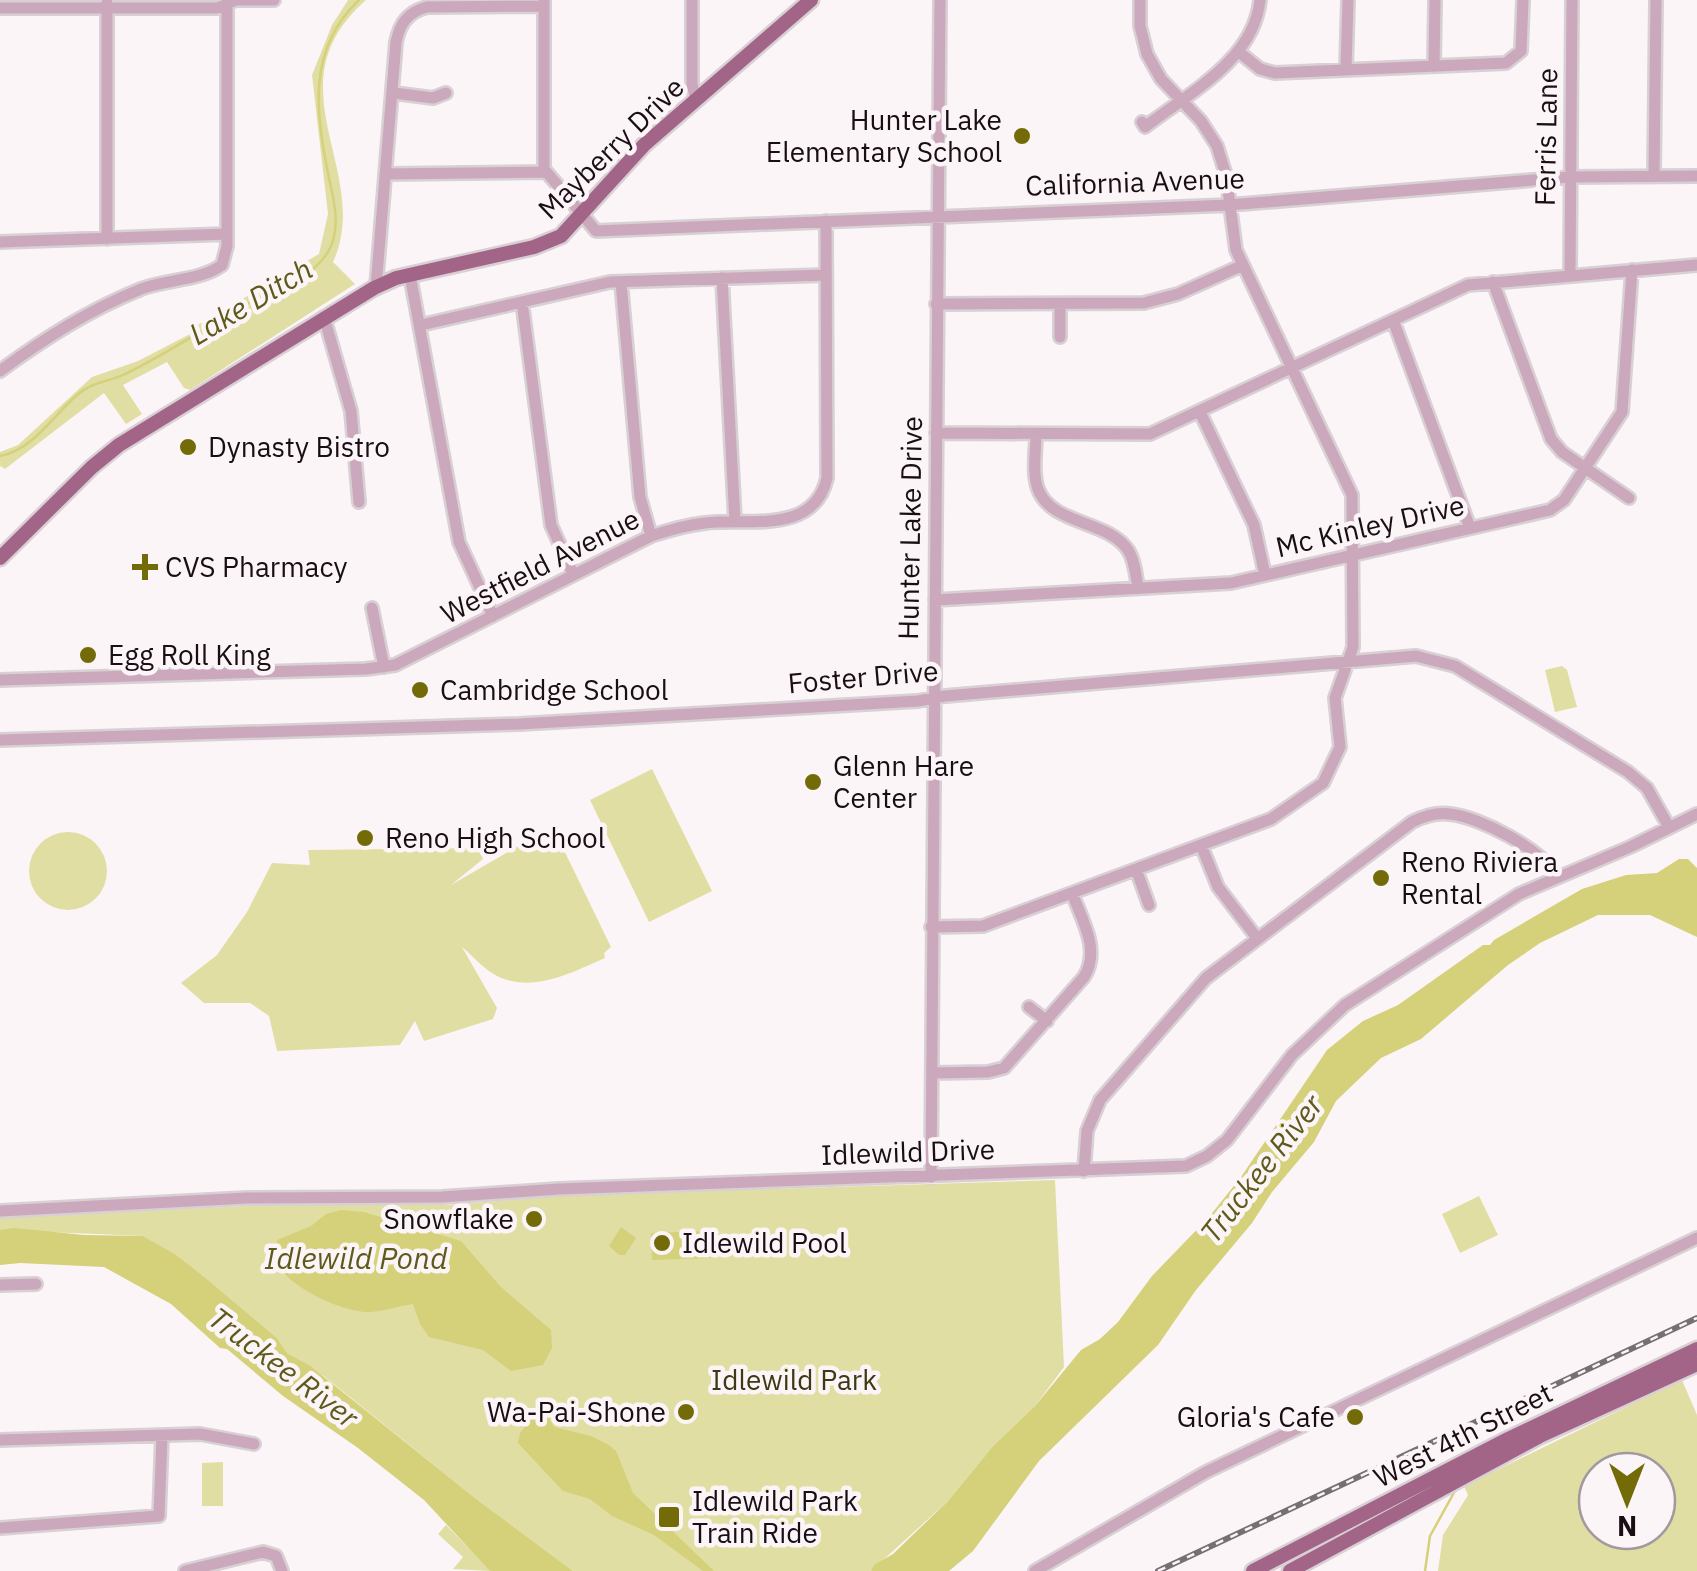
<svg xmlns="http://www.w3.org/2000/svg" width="1697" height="1571" font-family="'IBM Plex Sans',sans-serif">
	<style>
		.green { fill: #e1dea4; fill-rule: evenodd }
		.water { fill: #d5d07a }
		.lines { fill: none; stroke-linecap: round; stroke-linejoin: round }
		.stream { stroke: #d5d07a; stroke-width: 2.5 }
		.minor-casing { stroke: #d8d0d4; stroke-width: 16 }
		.major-casing { stroke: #d8d0d4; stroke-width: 19 }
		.minor { stroke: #cba8bb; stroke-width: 11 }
		.major { stroke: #a26588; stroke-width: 14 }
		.rail-casing { stroke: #786f74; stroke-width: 6 }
		.rail { stroke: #fcf5f8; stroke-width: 2.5; stroke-dasharray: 8; stroke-linecap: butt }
		.poi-dot { fill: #726b07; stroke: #fcf5f8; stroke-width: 4 }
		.labels { text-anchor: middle; stroke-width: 9; stroke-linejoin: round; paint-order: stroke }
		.poi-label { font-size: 28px; fill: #180e14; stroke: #fcf5f8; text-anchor: start }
		.street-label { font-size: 28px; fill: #180e14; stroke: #fcf5f8 }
		.park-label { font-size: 28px; fill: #3c3914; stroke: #fcf5f8 }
		.water-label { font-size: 30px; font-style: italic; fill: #5f5a1b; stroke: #fcf5f8 }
	</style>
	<rect width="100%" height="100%" fill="#fcf5f8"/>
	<path class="green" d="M348,0H366C268,86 374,172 333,262L355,284L190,390L184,388L167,362L123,385L142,414L126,424L104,393L5,469L0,466V452L18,445L92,377L138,361L196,331V326L319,254L328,214L312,75L332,25Z
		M1562,666L1567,670L1577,707L1555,712L1545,670Z
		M652,769L712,891L649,922L590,800Z
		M29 871a39 39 0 1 1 78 0a39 39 0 1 1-78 0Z
		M537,835L561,844L611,947L604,953L605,958C573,972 534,993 499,977C484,970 474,957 462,947L497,1008L493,1019L424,1041L415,1021L400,1045L277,1051L269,1016L250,1003H204L181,983L217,955L247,912L272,863L310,865L308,850L479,848L483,859L451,885Z
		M1055,1180L1064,1367L1035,1406L993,1446L948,1501L871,1571H573L475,1498L325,1377L288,1354L277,1338L207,1279L176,1256L143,1236L0,1230V1218L285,1204L448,1205L575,1195Z
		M1479,1196L1498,1235L1460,1253L1442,1214Z
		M1682,1380L1697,1415V1571H1438L1443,1535L1468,1495L1464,1486ZM1597,1471H1657V1531H1597Z
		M223,1462V1506H202V1463Z
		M446,1525L489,1569L490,1571L453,1569L463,1557L438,1534Z"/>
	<path class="water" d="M1679,859H1688L1697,868V937L1650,915H1598L1540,943L1508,965L1421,1039L1381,1058L1336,1101L1314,1142L1272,1192L1252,1223L1196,1290L1158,1345L1039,1461L973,1551L949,1571H871L874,1565L893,1554L948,1501L993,1446L1035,1406L1081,1350L1100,1339L1118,1322L1152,1276L1209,1217L1241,1177L1327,1050L1363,1021L1398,1005L1483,945H1490L1494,940L1582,889L1626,875L1657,873Z
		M341,1210L364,1212L461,1241L500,1286L551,1330L552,1348L543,1365L511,1371L483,1350L429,1337L420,1324L413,1304C397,1306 380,1313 364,1312C336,1309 286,1286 275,1260L277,1240L311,1226L326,1214Z
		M621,1227L636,1238L625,1255H619L609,1246Z
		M15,1228L84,1235L143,1236L176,1255L207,1279L277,1338L288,1354L309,1365L475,1498L573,1571H490L424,1500L358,1448L283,1396L227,1349L220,1348L171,1304L104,1267L20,1263L0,1265V1230Z
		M710,1231L711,1258L652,1260L651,1233Z
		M536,1411L547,1415L554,1427L591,1436L609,1445L616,1451L633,1493L714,1571H703L654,1535L612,1516L590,1499L563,1491L518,1443L520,1433Z"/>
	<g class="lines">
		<path class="stream" d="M0,456C38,450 62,400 89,387C100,381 114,380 125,374C171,352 213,322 258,298C271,290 286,286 299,278C312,271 325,260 331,246C340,224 334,200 329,178C316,113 306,50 359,0
			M1425,1571L1430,1536L1456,1489"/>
		<g class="minor-casing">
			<path id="minor" d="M544,0V169L596,231L1229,205L1570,177L1697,176
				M692,0V84L696,100
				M0,8H217L236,0H274
				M1239,52L1260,69L1275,73L1506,63L1521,51L1523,0
				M1434,66L1435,0
				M1346,69L1348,0
				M394,93L433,98L446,93
				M1142,122L1145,127C1189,93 1254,60 1260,0
				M385,174L545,172
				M1654,176L1656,0
				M107,239V3
				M0,242L227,234
				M410,275L459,542L493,616
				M1570,275L1572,0
				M722,278L735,521
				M621,282L640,497L651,536
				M1493,282L1551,439L1562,452L1629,498
				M376,287L396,42C400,23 408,12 427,7L544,6
				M522,302L551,525L573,574
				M936,304L1144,303L1178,294L1243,265
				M1060,305V337
				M324,317L351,411L359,502
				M1393,320L1470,528
				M421,325L610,282L826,275
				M0,371C45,338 89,310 141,289C166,279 200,281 222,265L227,246V0
				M1200,412L1254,525L1265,575
				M936,433L1150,434L1468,285L1697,265
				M1036,434C1036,451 1032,473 1038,489C1051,525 1108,520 1128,550C1135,561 1136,576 1138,588
				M935,600L1231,583L1550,510L1564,500L1622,412L1632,270
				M372,608L384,667
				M0,680L366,669L395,665L651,536C669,530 687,525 705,523C749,518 814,535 827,478L826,221
				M0,740L519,724L918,701L945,696L1416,656L1455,666L1628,772L1647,788L1669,827
				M1201,845L1218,887L1257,938
				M1136,869L1149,905
				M931,927L983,926L1271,819L1323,783L1340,747L1335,698L1353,647L1352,495L1236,250L1226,175L1217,146L1201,121L1161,79L1147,54L1140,26V0
				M1029,1007L1047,1021
				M932,1073L988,1072L1004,1068L1084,977C1101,950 1082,920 1072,893
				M1084,1171L1087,1131L1100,1100L1206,978L1412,822C1424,816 1436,812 1450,814C1480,817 1543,850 1556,876
				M931,1177L940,0
				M0,1211L247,1198L442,1197L559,1189L1186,1166L1207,1156L1227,1140L1292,1055L1345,1005L1519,894L1630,847L1697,814
				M0,1285L36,1284
				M0,1440L200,1434L254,1444
				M0,1528L159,1516L162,1436
				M185,1571L263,1552L276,1556L282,1571
				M1035,1571L1206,1472L1697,1238"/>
		</g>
		<g class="major-casing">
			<path id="major" d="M0,558L92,467L119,445L374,288L396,278L534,247L561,236L644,145L811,0
				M1253,1571L1508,1439L1697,1349
				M1290,1571L1540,1436L1697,1364"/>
		</g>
		<use href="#minor" class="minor"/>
		<use href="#major" class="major"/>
		<g class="rail-casing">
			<path id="rail" d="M1158,1571L1697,1318"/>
		</g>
		<use href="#rail" class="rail"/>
	</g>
	<g class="poi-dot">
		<circle cx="1022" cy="136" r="10"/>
		<circle cx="188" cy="447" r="10"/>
		<path d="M140 552h10v10h10v10h-10v10h-10v-10h-10v-10h10z"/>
		<circle cx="88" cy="655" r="10"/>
		<circle cx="420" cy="690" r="10"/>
		<circle cx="813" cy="782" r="10"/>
		<circle cx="365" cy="838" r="10"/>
		<circle cx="1381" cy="878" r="10"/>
		<circle cx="534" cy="1219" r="10"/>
		<circle cx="662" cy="1243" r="10"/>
		<circle cx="686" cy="1412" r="10"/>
		<circle cx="1355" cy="1417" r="10"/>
		<rect x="657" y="1505" width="24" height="24" rx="5"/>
	</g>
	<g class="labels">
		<g class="poi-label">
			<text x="1002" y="130" text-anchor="end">Hunter Lake<tspan x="1002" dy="32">Elementary School</tspan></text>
			<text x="208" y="457">Dynasty Bistro</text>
			<text x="165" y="577">CVS Pharmacy</text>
			<text x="108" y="665">Egg Roll King</text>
			<text x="440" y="700">Cambridge School</text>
			<text x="833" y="776">Glenn Hare<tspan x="833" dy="32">Center</tspan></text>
			<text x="385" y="848">Reno High School</text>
			<text x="1401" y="872">Reno Riviera<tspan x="1401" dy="32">Rental</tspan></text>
			<text x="514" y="1229" text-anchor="end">Snowflake</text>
			<text x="682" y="1253">Idlewild Pool</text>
			<text x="666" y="1422" text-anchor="end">Wa-Pai-Shone</text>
			<text x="1335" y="1427" text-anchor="end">Gloria's Cafe</text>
			<text x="692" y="1511">Idlewild Park<tspan x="692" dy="32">Train Ride</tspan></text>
		</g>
		<g class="street-label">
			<text transform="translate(1546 137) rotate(-89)" y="10">Ferris Lane</text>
			<text transform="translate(611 148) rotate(-44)" y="10">Mayberry Drive</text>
			<text transform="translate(1135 182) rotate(-2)" y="10">California Avenue</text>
			<text transform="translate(1370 526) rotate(-13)" y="10">Mc Kinley Drive</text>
			<text transform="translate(910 528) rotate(-89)" y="10">Hunter Lake Drive</text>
			<text transform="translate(540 566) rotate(-27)" y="10">Westfield Avenue</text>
			<text transform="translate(863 677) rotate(-5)" y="10">Foster Drive</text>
			<text transform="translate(908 1152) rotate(-2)" y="10">Idlewild Drive</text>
			<text transform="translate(1463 1435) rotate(-27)" y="10">West 4th Street</text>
		</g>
		<g class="park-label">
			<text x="794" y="1390">Idlewild Park</text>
		</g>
		<g class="water-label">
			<text transform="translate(251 302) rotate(-31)" y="10">Lake Ditch</text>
			<text transform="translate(1262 1169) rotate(-52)" y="10">Truckee River</text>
			<text x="356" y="1269">Idlewild Pond</text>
			<text transform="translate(283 1368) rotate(37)" y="10">Truckee River</text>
		</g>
	</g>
	<g transform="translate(1627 1501) rotate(180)"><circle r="48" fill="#fcf5f8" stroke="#a1999d" stroke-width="2.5"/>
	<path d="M0-8L18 38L0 25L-18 38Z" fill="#726b07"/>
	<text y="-15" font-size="28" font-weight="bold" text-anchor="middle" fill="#180e14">N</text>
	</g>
</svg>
